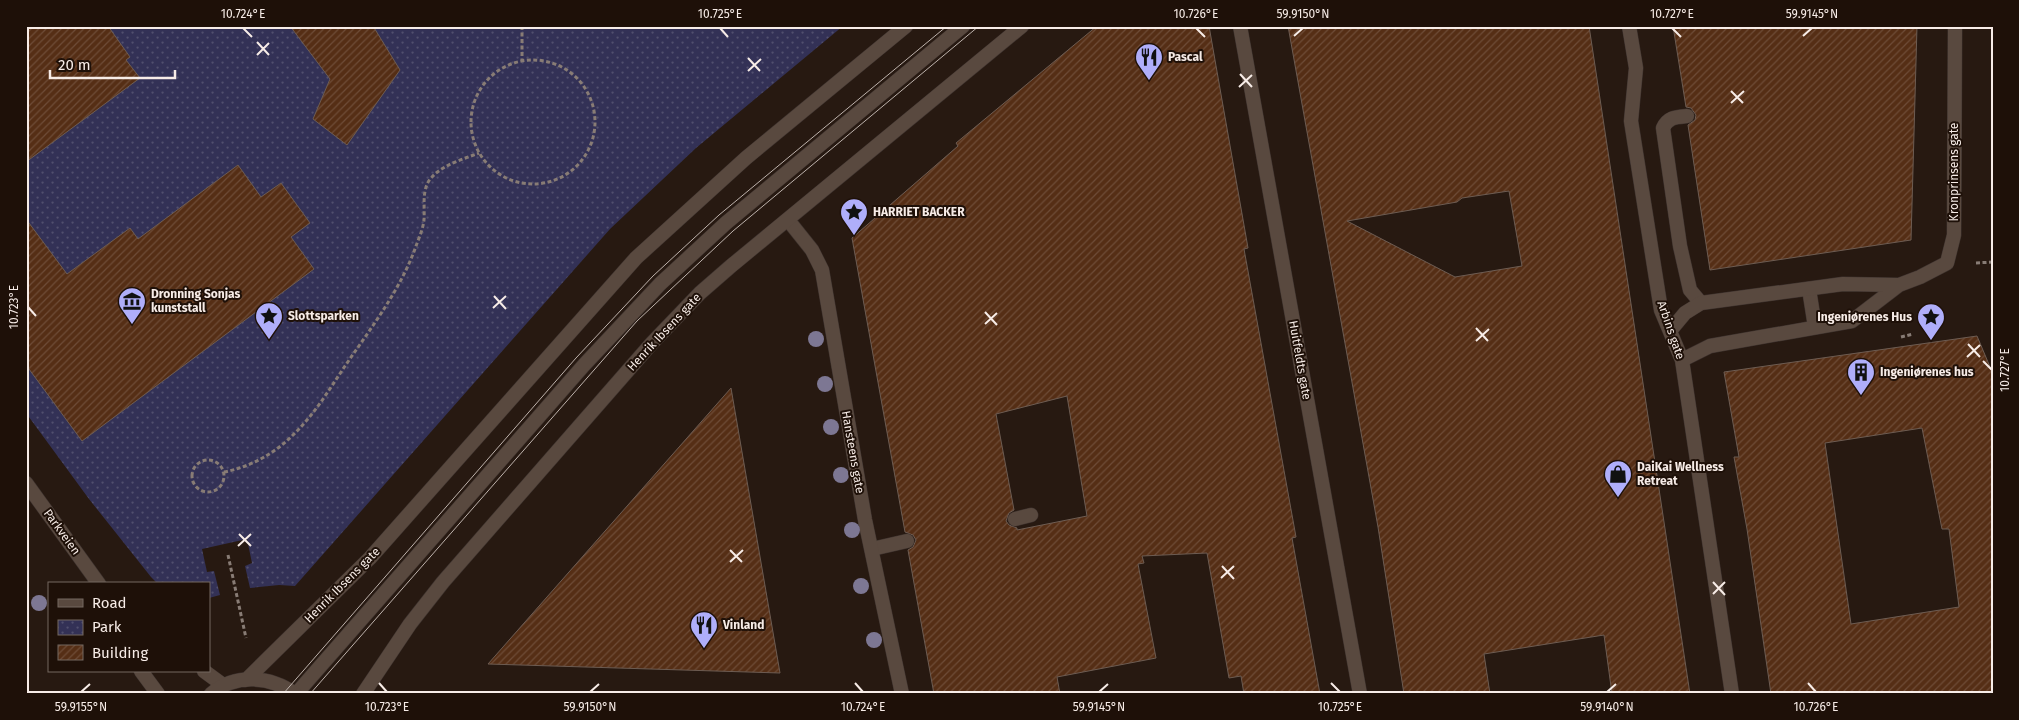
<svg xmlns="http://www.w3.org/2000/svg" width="2019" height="720" font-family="'Fira Sans',sans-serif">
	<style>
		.park { fill: url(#park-dots) }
		.building { fill: url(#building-hatch); stroke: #6d5c52; fill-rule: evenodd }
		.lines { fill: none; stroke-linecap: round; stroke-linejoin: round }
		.service-casing { stroke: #3e332f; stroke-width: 15 }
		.minor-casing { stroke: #3e332f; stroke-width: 15 }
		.tertiary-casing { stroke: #3e332f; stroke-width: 15 }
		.secondary-casing { stroke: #3e332f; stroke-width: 15 }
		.path { stroke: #887c75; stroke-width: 3; stroke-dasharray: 4 2.5; stroke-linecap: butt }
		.service { stroke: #59493f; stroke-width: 14 }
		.minor { stroke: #59493f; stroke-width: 14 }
		.tertiary { stroke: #59493f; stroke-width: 14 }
		.secondary { stroke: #59493f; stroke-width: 14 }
		.tram { stroke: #bdb2ac; stroke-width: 1 }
		.tree { fill: #7d7793 }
		.ticks { fill: none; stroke: #f7ece7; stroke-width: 2 }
		.labels { text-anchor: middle; stroke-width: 4; stroke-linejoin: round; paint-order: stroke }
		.poi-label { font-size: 12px; font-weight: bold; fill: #f7ece7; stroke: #1e1008; text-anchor: start }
		.street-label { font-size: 12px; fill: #f7ece7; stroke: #1e1008 }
		.neatline { fill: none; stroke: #f7ece7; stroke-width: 2 }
		.ticks-label { font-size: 12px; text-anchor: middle; fill: #f7ece7 }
	</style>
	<defs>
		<pattern id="park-dots" width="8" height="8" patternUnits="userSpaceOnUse" patternTransform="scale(1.25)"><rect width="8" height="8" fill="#333156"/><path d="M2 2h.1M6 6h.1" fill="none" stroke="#514f6e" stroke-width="1.8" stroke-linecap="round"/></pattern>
		<pattern id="building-hatch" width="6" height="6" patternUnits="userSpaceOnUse" patternTransform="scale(1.25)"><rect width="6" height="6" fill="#552e15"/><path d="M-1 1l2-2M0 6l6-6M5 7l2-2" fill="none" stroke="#6e4c37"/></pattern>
	</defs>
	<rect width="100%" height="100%" fill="#271911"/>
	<path class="park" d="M26,26H843L696,148L610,229L295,586L279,585L250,588L245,566L252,563L247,539L202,549L207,572L214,571L220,595L209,598V584H158L151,577L89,499L26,413Z"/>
	<path class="building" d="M26,26H108L130,57L126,60L140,78L26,162Z
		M290,26H373L400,70L347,145L313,119L330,79Z
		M1097,26H1209L1248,248L1244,249L1296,537L1292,538L1320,694H1244L1241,676L1229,678L1207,553L1142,556L1144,563L1138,564L1156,658L1057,677L1060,694H934L908,550L913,547L916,540L913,535L905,532L852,238L958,146L956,143ZM1067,396L1087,516L1017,530V528L1009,525L1006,521L1009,513L1014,510L996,414Z
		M1288,26H1589L1690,694H1612L1604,635L1484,654L1490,694H1404L1378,527ZM1509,191L1522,266L1455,277L1347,221L1457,202L1462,198Z
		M1673,26H1917L1911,240L1710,270L1688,125L1695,120L1696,115L1691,108L1686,107Z
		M238,165L261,197L281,183L310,223L291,237L314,269L82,441L26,365V219L67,274L130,228L138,239Z
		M1977,336L1993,374V694H1771L1747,529L1734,457H1739L1724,372ZM1922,428L1942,529H1949L1959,607L1851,624L1825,443Z
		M731,388L780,673L488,664Z"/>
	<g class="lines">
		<g class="service-casing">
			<path id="service" d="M1687,116C1676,117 1668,117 1663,128L1680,246L1690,290L1701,303
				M1809,289L1815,327
				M1015,519L1031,515
				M872,549L907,541
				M296,694L584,365L660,284L726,223L963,26"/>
		</g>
		<g class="minor-casing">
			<path id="minor" d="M1240,26L1360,694
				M1629,26L1636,68L1631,121L1661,310L1682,360L1732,694
				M788,220L812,250L822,270L865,520L902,694
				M1670,331L1685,313L1701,303L1843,284L1899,285
				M1682,360L1710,346L1852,321L1899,285L1920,277L1947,263L1954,235L1955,26"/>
		</g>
		<g class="tertiary-casing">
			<path id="tertiary" d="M26,483L99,584
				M141,671L158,694
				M204,671L223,685"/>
		</g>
		<g class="secondary-casing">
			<path id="secondary" d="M246,680L370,558L636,258L746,158L906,26
				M211,694C236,673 271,676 295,694
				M363,694L410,624L443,582L652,343L700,293L731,266L1022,26"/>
		</g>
		<path class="path" d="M522,26V60
			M471 122a62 62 0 1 1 124 0a62 62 0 1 1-124 0Z
			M1976,263L1993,262
			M1901,337L1913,334
			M192 476a16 16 0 1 1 32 0a16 16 0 1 1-32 0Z
			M224,472C250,467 274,454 293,435C314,415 329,390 345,366C371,328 401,289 416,246C419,238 423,229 424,220C425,206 421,188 432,177C444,164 464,159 479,153
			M228,555L246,638"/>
		<use href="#service" class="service"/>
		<use href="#minor" class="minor"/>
		<use href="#tertiary" class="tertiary"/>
		<use href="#secondary" class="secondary"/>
		<path class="tram" d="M283,694L576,358L653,276L719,215L947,26
			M310,694L637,321L733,231L979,26"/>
	</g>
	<g class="tree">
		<circle cx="816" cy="339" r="8"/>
		<circle cx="825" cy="384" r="8"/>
		<circle cx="831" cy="427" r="8"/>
		<circle cx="841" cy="475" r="8"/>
		<circle cx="852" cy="530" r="8"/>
		<circle cx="861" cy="586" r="8"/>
		<circle cx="39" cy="603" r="8"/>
		<circle cx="874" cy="640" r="8"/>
	</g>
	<path class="ticks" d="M243,28L252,37M720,28L728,37M1196,28L1205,37M1672,28L1681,37M1294,36L1303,28M1803,36L1812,28M257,42L269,55M257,55L269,43M748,58L760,71M748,71L761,59M1240,74L1252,87M1239,87L1252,75M1731,91L1743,103M1731,103L1744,91M494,296L506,309M28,307L36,316M493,308L506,296M985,312L997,325M985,324L997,313M1476,328L1488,341M1476,341L1489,329M1968,344L1980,357M1967,357L1980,345M1983,361L1992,370M239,534L251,546M238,546L251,534M730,550L742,562M730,562L743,550M1222,566L1234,579M1221,578L1234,566M1713,582L1725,595M1713,594L1725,582M379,683L387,692M855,683L863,692M1331,683L1340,692M1808,683L1816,692M81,692L90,684M590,692L599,684M1099,692L1108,684M1607,692L1616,684"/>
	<defs>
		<g id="restaurant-pin" transform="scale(1.4375)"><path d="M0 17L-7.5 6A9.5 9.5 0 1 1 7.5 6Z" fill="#afaefa" stroke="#1e1008"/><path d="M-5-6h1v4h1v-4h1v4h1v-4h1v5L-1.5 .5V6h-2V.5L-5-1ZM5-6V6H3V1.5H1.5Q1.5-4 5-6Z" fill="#111"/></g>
		<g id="sight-pin" transform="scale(1.4375)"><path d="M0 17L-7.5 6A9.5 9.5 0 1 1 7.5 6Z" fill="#afaefa" stroke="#1e1008"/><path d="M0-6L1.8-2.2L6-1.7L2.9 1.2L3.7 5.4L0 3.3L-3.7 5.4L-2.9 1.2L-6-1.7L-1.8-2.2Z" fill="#111"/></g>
		<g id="museum-pin" transform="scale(1.4375)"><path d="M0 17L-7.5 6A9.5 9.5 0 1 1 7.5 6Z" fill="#afaefa" stroke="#1e1008"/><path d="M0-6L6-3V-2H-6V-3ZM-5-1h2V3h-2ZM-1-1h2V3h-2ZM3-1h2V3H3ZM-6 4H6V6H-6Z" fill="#111"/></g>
		<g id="building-pin" transform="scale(1.4375)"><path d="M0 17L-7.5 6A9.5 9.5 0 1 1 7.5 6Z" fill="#afaefa" stroke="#1e1008"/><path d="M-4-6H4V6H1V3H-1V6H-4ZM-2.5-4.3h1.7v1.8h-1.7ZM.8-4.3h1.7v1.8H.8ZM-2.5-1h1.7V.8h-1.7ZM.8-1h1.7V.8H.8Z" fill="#111"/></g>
		<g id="shop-pin" transform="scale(1.4375)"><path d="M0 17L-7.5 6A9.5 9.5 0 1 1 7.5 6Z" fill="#afaefa" stroke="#1e1008"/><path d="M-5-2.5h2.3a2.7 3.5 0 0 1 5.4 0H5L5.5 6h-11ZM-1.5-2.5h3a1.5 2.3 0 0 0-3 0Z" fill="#111"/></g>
	</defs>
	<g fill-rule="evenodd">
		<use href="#restaurant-pin" x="1149" y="57"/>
		<use href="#sight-pin" x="854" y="212"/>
		<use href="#museum-pin" x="132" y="301"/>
		<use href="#sight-pin" x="269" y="316"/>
		<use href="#sight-pin" x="1931" y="317"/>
		<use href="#building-pin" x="1861" y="372"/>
		<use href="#shop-pin" x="1618" y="474"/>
		<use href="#restaurant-pin" x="704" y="625"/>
	</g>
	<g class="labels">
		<g class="poi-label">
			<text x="1168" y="61">Pascal</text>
			<text x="873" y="216">HARRIET BACKER</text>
			<text x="151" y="298">Dronning Sonjas<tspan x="151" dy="14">kunststall</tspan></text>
			<text x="288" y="320">Slottsparken</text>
			<text x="1912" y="321" text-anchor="end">Ingeniørenes Hus</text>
			<text x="1880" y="376">Ingeniørenes hus</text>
			<text x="1637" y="471">DaiKai Wellness<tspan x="1637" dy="14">Retreat</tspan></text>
			<text x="723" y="629">Vinland</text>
		</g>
		<g class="street-label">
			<text transform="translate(1954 172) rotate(-90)" y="4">Kronprinsens gate</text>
			<text transform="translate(1671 330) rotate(71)" y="4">Arbins gate</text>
			<text transform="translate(664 332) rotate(-47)" y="4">Henrik Ibsens gate</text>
			<text transform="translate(1300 360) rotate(80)" y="4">Huitfeldts gate</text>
			<text transform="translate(853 452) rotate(80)" y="4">Hansteens gate</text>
			<text transform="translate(62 532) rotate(54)" y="4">Parkveien</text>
			<text transform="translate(342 585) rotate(-45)" y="4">Henrik Ibsens gate</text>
		</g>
	</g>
	<rect width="2019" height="720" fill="none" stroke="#1e1008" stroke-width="55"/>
	<rect x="48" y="582" width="162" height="90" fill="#1e1008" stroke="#756861"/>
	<rect x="58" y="599" width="25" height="8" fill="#59493f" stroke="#756861"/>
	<text x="92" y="608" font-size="15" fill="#f7ece7">Road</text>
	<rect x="58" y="620" width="25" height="15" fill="url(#park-dots)" stroke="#756861"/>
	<text x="92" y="632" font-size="15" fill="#f7ece7">Park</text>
	<rect x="58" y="645" width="25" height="15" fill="url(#building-hatch)" stroke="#756861"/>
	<text x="92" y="658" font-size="15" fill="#f7ece7">Building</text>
	<path d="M50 70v8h125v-8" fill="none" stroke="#f7ece7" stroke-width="2.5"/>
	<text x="58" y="70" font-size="15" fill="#f7ece7" stroke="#1e1008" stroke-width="4" paint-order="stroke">20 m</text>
	<rect x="28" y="28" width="1964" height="664" class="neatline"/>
	<g class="ticks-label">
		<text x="243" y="18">10.724°E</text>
		<text x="720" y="18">10.725°E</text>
		<text x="1196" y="18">10.726°E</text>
		<text x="1303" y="18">59.9150°N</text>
		<text x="1672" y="18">10.727°E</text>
		<text x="1812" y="18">59.9145°N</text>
		<text transform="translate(14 307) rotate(-90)" y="4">10.723°E</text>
		<text transform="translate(2005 370) rotate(-90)" y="4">10.727°E</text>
		<text x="81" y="711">59.9155°N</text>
		<text x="387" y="711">10.723°E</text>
		<text x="590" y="711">59.9150°N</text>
		<text x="863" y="711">10.724°E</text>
		<text x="1099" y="711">59.9145°N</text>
		<text x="1340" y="711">10.725°E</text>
		<text x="1607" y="711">59.9140°N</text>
		<text x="1816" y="711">10.726°E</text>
	</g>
</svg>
